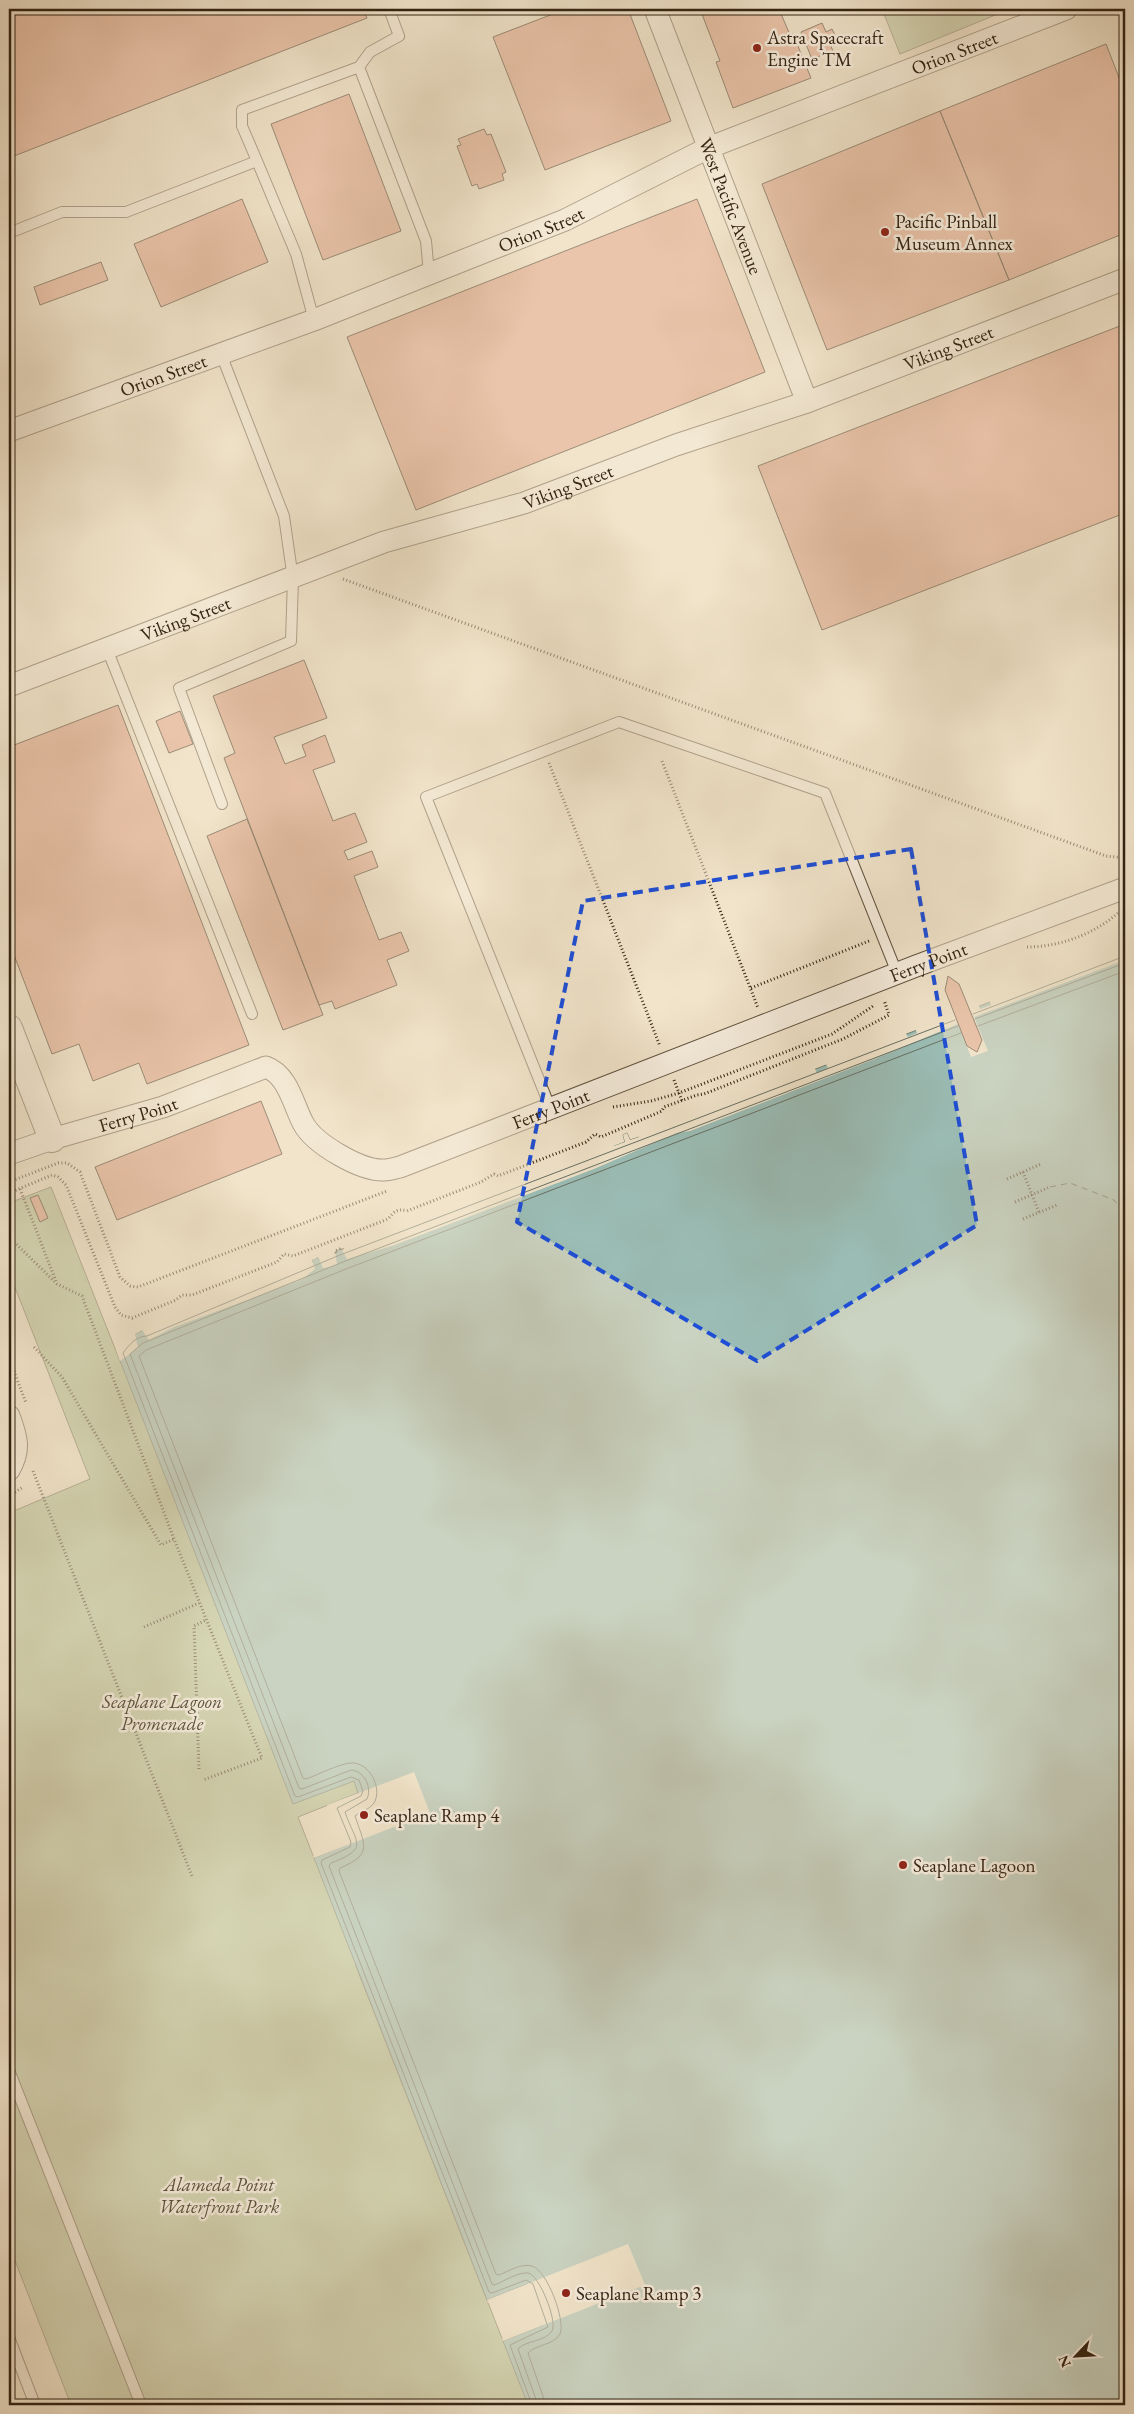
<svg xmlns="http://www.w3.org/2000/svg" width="1134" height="2414" font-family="'EB Garamond',serif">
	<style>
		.green { fill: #b6c59a; stroke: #747456 }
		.water { fill: #9bbeb7; stroke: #718075 }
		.pier { fill: #f1e4cb }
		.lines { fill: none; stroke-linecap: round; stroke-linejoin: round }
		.shore { stroke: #677064; stroke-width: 1 }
		.ferry { stroke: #525244; stroke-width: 1; stroke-dasharray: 6 5; stroke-linecap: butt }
		.building { fill: #e4a186; stroke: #332312 }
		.service-casing { stroke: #625340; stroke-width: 12 }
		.minor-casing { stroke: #625340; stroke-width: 23 }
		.tertiary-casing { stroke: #625340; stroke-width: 28 }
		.path { stroke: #332312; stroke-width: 3; stroke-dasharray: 1 2.5; stroke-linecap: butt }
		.service { stroke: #f6eddd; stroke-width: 10 }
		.minor { stroke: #f6eddd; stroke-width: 21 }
		.tertiary { stroke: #f6eddd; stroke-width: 26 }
		.marked { fill: none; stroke: #1d4ed8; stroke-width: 4; stroke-dasharray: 10 6; stroke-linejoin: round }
		.poi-dot { fill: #8f2418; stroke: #f6eddd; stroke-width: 2 }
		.labels { text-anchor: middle; stroke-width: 5; stroke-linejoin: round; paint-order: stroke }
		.poi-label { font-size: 19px; fill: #332312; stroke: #f6eddd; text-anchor: start }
		.street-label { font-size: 19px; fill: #332312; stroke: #f6eddd }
		.park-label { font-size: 19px; font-style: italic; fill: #5a543b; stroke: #f6eddd }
	</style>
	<rect width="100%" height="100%" fill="#f1e4cb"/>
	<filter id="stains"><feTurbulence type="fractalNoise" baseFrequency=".004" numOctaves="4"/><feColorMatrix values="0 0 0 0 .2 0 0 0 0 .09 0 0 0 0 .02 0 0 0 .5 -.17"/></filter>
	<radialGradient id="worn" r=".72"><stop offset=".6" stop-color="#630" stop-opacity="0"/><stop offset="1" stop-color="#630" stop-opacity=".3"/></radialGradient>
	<path class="green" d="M882,9H1010L900,54Z
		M51,1187L120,1361L371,1788L298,1817L314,1858L391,1828L356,1966L503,2341L582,2405H71L9,2245V1513L90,1479L9,1272V1203Z"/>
	<path class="water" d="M1125,950V2405H528L503,2341L543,2325L527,2284L487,2300L314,1858L346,1845L330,1804L358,1793L354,1781L293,1804L117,1353L135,1334L143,1330L144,1332L313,1263L312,1260L318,1257L319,1260L342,1248L343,1250L625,1142L623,1135L627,1133L630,1140L639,1137Z"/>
	<path class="pier" d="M1125,948V960L974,1017L988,1051L971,1057L958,1024L872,1060L690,1131L677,1133L594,1169L392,1246L347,1259L341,1248L335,1251L337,1264L330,1267L323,1268L318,1257L312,1260L315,1269L301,1280L172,1328L149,1340L142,1330L135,1334L138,1348L120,1361L116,1350L133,1332L310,1261L311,1257L318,1255L321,1257L341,1246L344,1247L612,1144L614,1146L625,1142L623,1135L627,1133L630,1140L639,1137L638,1134L814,1067L817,1073L828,1068L825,1062L905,1032L908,1037L917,1033L915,1028L978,1004L980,1009L991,1005L989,999Z
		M414,1772L430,1813L314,1858L313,1856L343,1844L327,1805Z
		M628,2244L645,2285L503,2341L502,2339L540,2324L526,2287L488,2303L487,2300Z"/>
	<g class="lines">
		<path class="shore" d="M973,1014L1125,956
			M975,1019L1125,963
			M978,1026L1125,971
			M532,2405L510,2345L548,2327L533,2284L526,2280L492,2293L489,2292L321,1863L322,1860L350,1847L351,1842L337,1808L361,1796L363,1791L359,1780L351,1777L298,1797L295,1796L123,1353C129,1345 136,1336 147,1336L340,1255L955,1020
			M538,2405L518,2349C526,2340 545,2342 552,2331C558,2322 539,2274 528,2273C518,2272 504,2281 495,2285L492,2284L329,1866L331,1863C370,1848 356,1844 345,1812L367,1799C372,1788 365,1771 351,1770L302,1789L299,1788L130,1354L143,1343L343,1262L958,1026
			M546,2405L528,2353C536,2344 553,2346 560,2334C566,2321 547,2270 532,2266C521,2263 509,2271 499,2275L496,2274L339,1871L340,1868C374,1854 364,1844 355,1816C361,1811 369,1810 374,1803C383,1788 369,1761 350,1763C336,1765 320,1774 306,1779L303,1778L139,1356L146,1350L346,1269L961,1033"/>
		<path class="ferry" d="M1050,1187L1070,1183L1114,1200L1125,1213"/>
	</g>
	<path class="building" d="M9,9H363L367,18L9,158Z
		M566,9H628L671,121L545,170L493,37Z
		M700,9H779L790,35L793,34L811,78L733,108L716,62L720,61Z
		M822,23L826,32L832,29L837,39L829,42L833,51L812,59L801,32Z
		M1106,44L1125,93V233L1009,280L940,111Z
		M349,94L401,231L323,260L271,124Z
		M940,111L1009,280L827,350L762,184Z
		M484,129L487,135L491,134L506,172L502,174L504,180L479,189L477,184L472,186L457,146L461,145L458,139Z
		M242,199L268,262L161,307L134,244Z
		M697,199L765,372L416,510L347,337Z
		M101,262L108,280L40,305L34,287Z
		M1125,324V513L822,630L758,466Z
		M304,660L327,718L274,737L285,764L306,756L302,745L325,735L335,762L313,770L333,821L355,813L367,842L344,851L348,860L372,851L378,867L354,876L379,940L401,932L409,951L387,960L397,985L335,1009L332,1001L319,1005L224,758L235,753L213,696Z
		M118,705L249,1045L147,1084L139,1063L93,1081L79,1044L52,1054L9,942V747Z
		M180,711L193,744L169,753L156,721Z
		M247,819L323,1015L283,1030L207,836Z
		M948,976L959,984L982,1040L977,1052L967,1046L945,990Z
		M261,1101L282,1154L117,1220L95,1167Z
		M38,1195L48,1218L40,1222L30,1198Z"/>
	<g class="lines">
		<g class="service-casing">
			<path id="service" d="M359,67L370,52L399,36L389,9
				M257,161L242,126V110L359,67L426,241L429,274
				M9,233L62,212H126L257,161L296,254L314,320
				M221,354L284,516L293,579L291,641L179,688L222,804
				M107,649L252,1014
				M550,1107L426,797L619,722L825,793L897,973
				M9,2070L141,2405
				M9,2337L35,2405"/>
		</g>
		<g class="minor-casing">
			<g id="minor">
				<path id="s1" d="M655,9L807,402"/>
				<path id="s2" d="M9,431L314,320L429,274L565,220L708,148L1066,9"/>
				<path id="s3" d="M9,686L384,542L524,503L676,445L807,402L1125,279"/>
				<path id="s4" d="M9,1154L52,1139L163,1107L266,1067C288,1075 293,1104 303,1123C314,1144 361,1171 384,1170C389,1170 395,1168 400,1167L916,966L1125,888"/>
				<path d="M9,1416C17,1437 21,1450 9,1470"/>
			</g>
		</g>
		<g class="tertiary-casing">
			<path id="tertiary" d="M9,1028L52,1139"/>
		</g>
		<path class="path" d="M343,579L1106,856L1125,858
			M662,761L758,1008
			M549,763L660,1046
			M1027,947C1059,947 1095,934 1119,912
			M751,988L869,941
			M674,1080L682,1101
			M613,1107L651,1101L679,1093L832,1034L873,1006
			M1023,1172L1039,1212
			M1007,1179L1041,1164
			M9,1182L58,1163H67L80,1172L120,1277L130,1286L138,1287L387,1191
			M20,1189L56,1281
			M9,1193L52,1175L58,1177L66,1185L115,1307L121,1315L132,1318L176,1300L182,1295H192L277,1262L284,1254L293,1256L388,1219C394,1212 397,1208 407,1211L481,1182L494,1174L498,1176L586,1142L595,1134L601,1137L662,1111L664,1107L697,1095L704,1094L843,1039L889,1015L884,1000
			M1015,1202L1050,1187
			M1023,1219L1057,1205
			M9,1237L57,1284L82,1296L174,1539L262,1758L203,1780
			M336,1253L335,1251L342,1248L343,1251
			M34,1347L62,1377L161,1545L174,1539
			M9,1358L26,1403
			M33,1471L192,1876
			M9,1496L23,1487
			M144,1627L199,1603
			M199,1769L194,1626L206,1620"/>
		<use href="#service" class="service"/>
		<use href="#minor" class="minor"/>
		<use href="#tertiary" class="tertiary"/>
	</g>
	<path d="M0 0H1134V2414H0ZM911,849L977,1225L757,1361L517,1222L583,901Z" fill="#f1e4cb" fill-opacity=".55" fill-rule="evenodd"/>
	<path class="marked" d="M911,849L977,1225L757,1361L517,1222L583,901Z"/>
	<g class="poi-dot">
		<circle cx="757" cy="48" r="5"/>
		<circle cx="885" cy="232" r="5"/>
		<circle cx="364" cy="1815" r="5"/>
		<circle cx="903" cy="1865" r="5"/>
		<circle cx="566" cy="2293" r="5"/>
	</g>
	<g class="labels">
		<g class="poi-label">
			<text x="767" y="44">Astra Spacecraft<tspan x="767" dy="22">Engine TM</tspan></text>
			<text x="895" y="228">Pacific Pinball<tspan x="895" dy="22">Museum Annex</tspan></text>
			<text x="374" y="1822">Seaplane Ramp 4</text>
			<text x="913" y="1872">Seaplane Lagoon</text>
			<text x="576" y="2300">Seaplane Ramp 3</text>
		</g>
		<g class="street-label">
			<text dy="7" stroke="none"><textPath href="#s2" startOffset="1019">Orion Street</textPath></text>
			<text dy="7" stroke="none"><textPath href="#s1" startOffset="211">West Pacific Avenue</textPath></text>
			<text dy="7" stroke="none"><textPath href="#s2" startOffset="569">Orion Street</textPath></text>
			<text dy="7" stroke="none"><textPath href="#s3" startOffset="999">Viking Street</textPath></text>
			<text dy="7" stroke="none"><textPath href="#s2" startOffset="164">Orion Street</textPath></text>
			<text dy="7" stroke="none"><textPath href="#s3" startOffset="594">Viking Street</textPath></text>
			<text dy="7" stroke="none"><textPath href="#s3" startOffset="189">Viking Street</textPath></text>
			<text dy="7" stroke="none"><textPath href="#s4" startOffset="1020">Ferry Point</textPath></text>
			<text dy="7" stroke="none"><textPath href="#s4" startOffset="615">Ferry Point</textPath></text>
			<text dy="7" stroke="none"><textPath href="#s4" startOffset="135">Ferry Point</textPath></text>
		</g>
		<g class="park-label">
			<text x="162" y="1708">Seaplane Lagoon<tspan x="162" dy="22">Promenade</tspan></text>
			<text x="219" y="2191">Alameda Point<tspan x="219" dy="22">Waterfront Park</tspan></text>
		</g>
	</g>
	<rect width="1134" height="2414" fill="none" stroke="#f1e4cb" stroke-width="30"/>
	<rect x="10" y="10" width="1114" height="2394" fill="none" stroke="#332312" stroke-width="2.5"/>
	<rect x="15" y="15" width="1104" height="2384" fill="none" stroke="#332312"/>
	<g transform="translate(1076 2356) rotate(245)" stroke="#f6eddd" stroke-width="4" paint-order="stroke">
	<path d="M0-4L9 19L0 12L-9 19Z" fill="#332312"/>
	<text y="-8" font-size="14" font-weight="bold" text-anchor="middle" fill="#332312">N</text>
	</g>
	<rect width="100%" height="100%" filter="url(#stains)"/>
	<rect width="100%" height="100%" fill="url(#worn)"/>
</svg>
